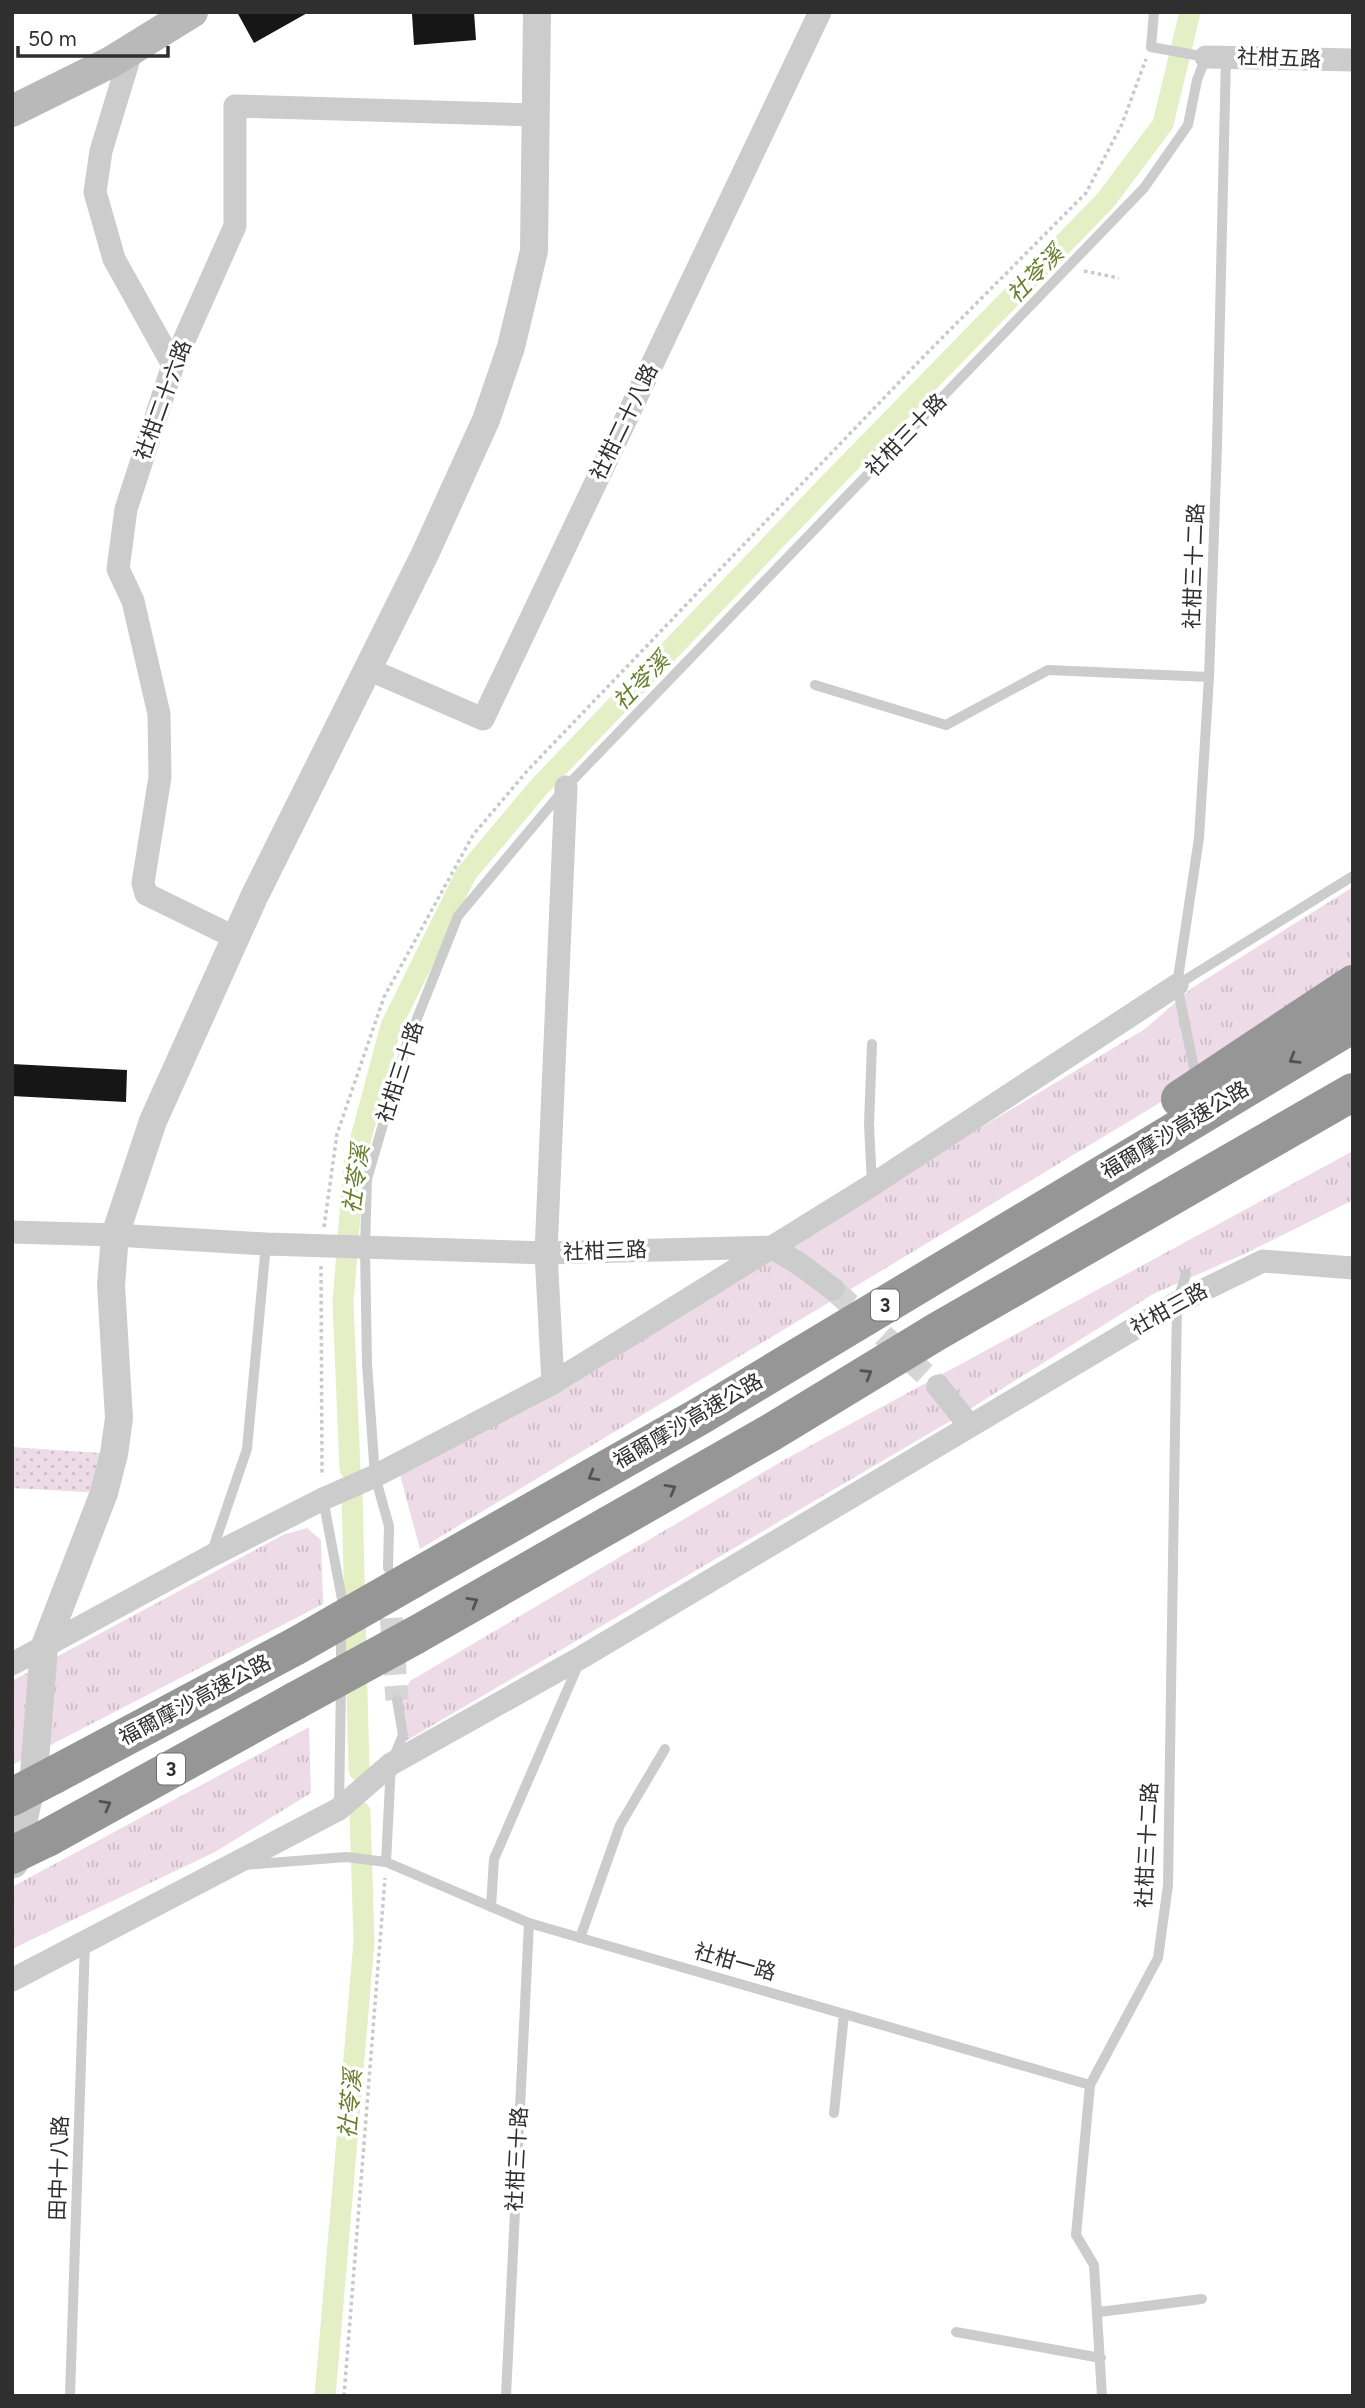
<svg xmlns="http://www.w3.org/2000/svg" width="1365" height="2408" font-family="Figtree,'Noto Sans TC',sans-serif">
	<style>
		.grass { fill: url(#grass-tufts) }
		.park { fill: url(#park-dots) }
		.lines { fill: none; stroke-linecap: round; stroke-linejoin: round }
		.canal { stroke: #e4efc5; stroke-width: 21 }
		.building { fill: #161616 }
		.minor-tunnel { stroke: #d5d5d5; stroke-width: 23; stroke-dasharray: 23 11; stroke-linecap: butt }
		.path { stroke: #c9c9c9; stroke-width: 3.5; stroke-dasharray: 3.5 3.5; stroke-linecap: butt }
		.service { stroke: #ccc; stroke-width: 10 }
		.minor { stroke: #ccc; stroke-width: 23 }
		.tertiary { stroke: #ccc; stroke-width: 28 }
		.secondary { stroke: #b9b9b9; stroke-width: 32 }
		.motorway { stroke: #969696; stroke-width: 38 }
		.motorway-bridge { stroke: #969696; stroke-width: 38 }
		.oneway { stroke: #535353 }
		.labels { text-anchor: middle; stroke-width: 7; stroke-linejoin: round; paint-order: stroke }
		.shield { fill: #fff; stroke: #6d6d6d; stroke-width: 2 }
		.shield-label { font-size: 19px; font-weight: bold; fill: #2f2f2f }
		.street-label { font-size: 21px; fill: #2f2f2f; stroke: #fff }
		.water-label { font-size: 23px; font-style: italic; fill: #687e2d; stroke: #fff }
	</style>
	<defs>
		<pattern id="grass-tufts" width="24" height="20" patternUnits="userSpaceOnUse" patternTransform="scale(1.75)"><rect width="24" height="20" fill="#eddbe7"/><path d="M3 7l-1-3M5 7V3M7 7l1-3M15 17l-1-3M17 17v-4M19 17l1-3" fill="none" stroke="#ccbcc6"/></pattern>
		<pattern id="park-dots" width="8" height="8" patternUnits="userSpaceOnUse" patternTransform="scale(1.75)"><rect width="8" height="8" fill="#eddbe7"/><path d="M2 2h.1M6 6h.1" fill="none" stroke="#ccbcc6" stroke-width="1.8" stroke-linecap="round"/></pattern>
	</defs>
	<rect width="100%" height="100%" fill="#fff"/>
	<path class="grass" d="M1353,887V981L1292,1023L420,1549L400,1475L567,1388L795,1239L1145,1029L1192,988Z
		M1353,1151V1200L1242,1255L1153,1294L952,1420L404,1742L396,1712L410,1681L784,1460Z
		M307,1528L321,1540L323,1604L12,1765V1681L283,1535Z
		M309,1727L311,1793L215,1852L12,1949V1887Z"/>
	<path class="park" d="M12,1447L114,1454L104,1493L12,1488Z"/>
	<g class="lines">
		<path class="canal" d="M350,1469L343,1302L354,1164L391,1026L466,874L539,787L827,486L1105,201L1163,124L1190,12
			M352,1495L359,1770
			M325,2396L364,1942L360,1812"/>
	</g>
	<path class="building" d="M237,12H309L254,43Z
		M432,12H474L476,40L414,45L412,14Z
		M12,1064L127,1070L126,1102L12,1096Z"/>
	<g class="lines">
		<path class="minor-tunnel" d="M833,1289L938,1386
			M389,1584L397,1700"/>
		<path class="path" d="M1084,271L1119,278
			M324,1227L337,1134L384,997L473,835L528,770L928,352L1086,193L1122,124L1146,59
			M321,1266L322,1475
			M344,2396L385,1878"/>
		<path class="service" d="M815,685L946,725L1048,670L1209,677
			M1177,985L1353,876
			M872,1044L869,1124L872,1185
			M1195,1073L1177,985L1199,838L1209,677L1217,445L1226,56
			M323,1499L342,1599V1610
			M211,1554L247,1449L266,1244
			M388,1568L389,1526L375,1476L367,1364L365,1247L367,1179L406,1046L458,916L566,787L1144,188L1188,125L1197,80L1206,57L1151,47L1154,12
			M341,1666V1629
			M339,1806L341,1685
			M386,1862L391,1764L403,1735L397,1700
			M244,1865L346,1857L386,1862L529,1923L1090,2085
			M491,1907L494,1859L579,1663
			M580,1938L620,1825L665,1749
			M834,2113L844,2014
			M1099,2312L1202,2299
			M956,2332L1101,2358
			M70,2396L85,1941
			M506,2396L529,1923
			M1102,2396L1094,2265L1076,2235L1090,2085L1158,1958L1168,1885L1177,1303L1186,1274"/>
		<path class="minor" d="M132,49L101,151L95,192L114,259L173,365
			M1206,57L1353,60
			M368,669L483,719L820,12
			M236,938L146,894L143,883L160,777L159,714L133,601L118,569L126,509L173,365L235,226V106L535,115
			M12,1232L115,1235L266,1244L546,1253L771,1247L798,1263L833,1289
			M553,1383L546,1253L566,787
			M938,1386L969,1425
			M12,1664L211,1556L323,1499L375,1476L553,1383L872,1185L1177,985
			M12,1980L339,1809L391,1764L582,1657L1177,1303L1263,1261L1353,1268"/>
		<path class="tertiary" d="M14,1864L34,1773L44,1648L104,1493L114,1454L119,1418L111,1285L115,1235L153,1121L254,897L425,554L486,420L511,347L534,251L537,12"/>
		<path class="secondary" d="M12,111L111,62L192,12"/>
		<path class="motorway" d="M1180,1099L1353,984
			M413,1579L700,1416L1353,1024
			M414,1636L770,1433L936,1332L1353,1092
			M54,1775L296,1646
			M47,1838L295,1701"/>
		<path class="motorway-bridge" d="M296,1646L413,1579
			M295,1701L414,1636
			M12,1797L54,1775
			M12,1855L47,1838"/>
	</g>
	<defs><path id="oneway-chevron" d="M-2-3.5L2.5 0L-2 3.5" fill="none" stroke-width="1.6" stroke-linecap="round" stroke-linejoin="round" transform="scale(1.75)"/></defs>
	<g class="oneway">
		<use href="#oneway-chevron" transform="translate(1294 1059) rotate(149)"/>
		<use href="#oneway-chevron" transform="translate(867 1374) rotate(-31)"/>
		<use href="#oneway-chevron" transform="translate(593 1476) rotate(150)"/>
		<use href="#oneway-chevron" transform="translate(671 1489) rotate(-30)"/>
		<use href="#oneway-chevron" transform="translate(473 1602) rotate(-30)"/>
		<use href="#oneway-chevron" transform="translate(106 1805) rotate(-29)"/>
	</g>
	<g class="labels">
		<g class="shield">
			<rect x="871" y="1289.5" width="28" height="31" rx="5"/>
			<rect x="157" y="1753.5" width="28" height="31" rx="5"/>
		</g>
		<g class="shield-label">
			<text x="885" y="1312">3</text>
			<text x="171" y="1776">3</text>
		</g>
		<g class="street-label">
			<text transform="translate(1279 58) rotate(2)" y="7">社柑五路</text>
			<text transform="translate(163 400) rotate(-70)" y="7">社柑二十六路</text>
			<text transform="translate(624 422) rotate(-64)" y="7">社柑二十八路</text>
			<text transform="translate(906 435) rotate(-46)" y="7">社柑三十路</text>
			<text transform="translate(1194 566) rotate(-88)" y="7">社柑三十二路</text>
			<text transform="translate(400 1072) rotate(-72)" y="7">社柑三十路</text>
			<text transform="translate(1175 1130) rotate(-31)" y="7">福爾摩沙高速公路</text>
			<text transform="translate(605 1251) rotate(-2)" y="7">社柑三路</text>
			<text transform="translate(1169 1309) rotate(-29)" y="7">社柑三路</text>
			<text transform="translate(688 1421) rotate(-30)" y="7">福爾摩沙高速公路</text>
			<text transform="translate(195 1700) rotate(-28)" y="7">福爾摩沙高速公路</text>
			<text transform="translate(1147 1845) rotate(-87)" y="7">社柑三十二路</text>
			<text transform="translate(735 1962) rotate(16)" y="7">社柑一路</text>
			<text transform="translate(517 2159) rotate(-87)" y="7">社柑三十路</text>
			<text transform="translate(59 2168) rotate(-88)" y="7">田中十八路</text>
		</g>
		<g class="water-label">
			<text transform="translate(1035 274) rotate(-46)" y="8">社苓溪</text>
			<text transform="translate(641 681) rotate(-46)" y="8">社苓溪</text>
			<text transform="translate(356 1179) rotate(-82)" y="8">社苓溪</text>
			<text transform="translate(350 2104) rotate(-85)" y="8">社苓溪</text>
		</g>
	</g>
	<rect width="1365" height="2408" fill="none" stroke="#2f2f2f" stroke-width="28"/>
	<path d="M18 46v10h150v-10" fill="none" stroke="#2f2f2f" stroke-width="3.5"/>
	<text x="28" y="46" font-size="21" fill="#2f2f2f" stroke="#ffffff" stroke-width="5" paint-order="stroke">50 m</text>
</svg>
